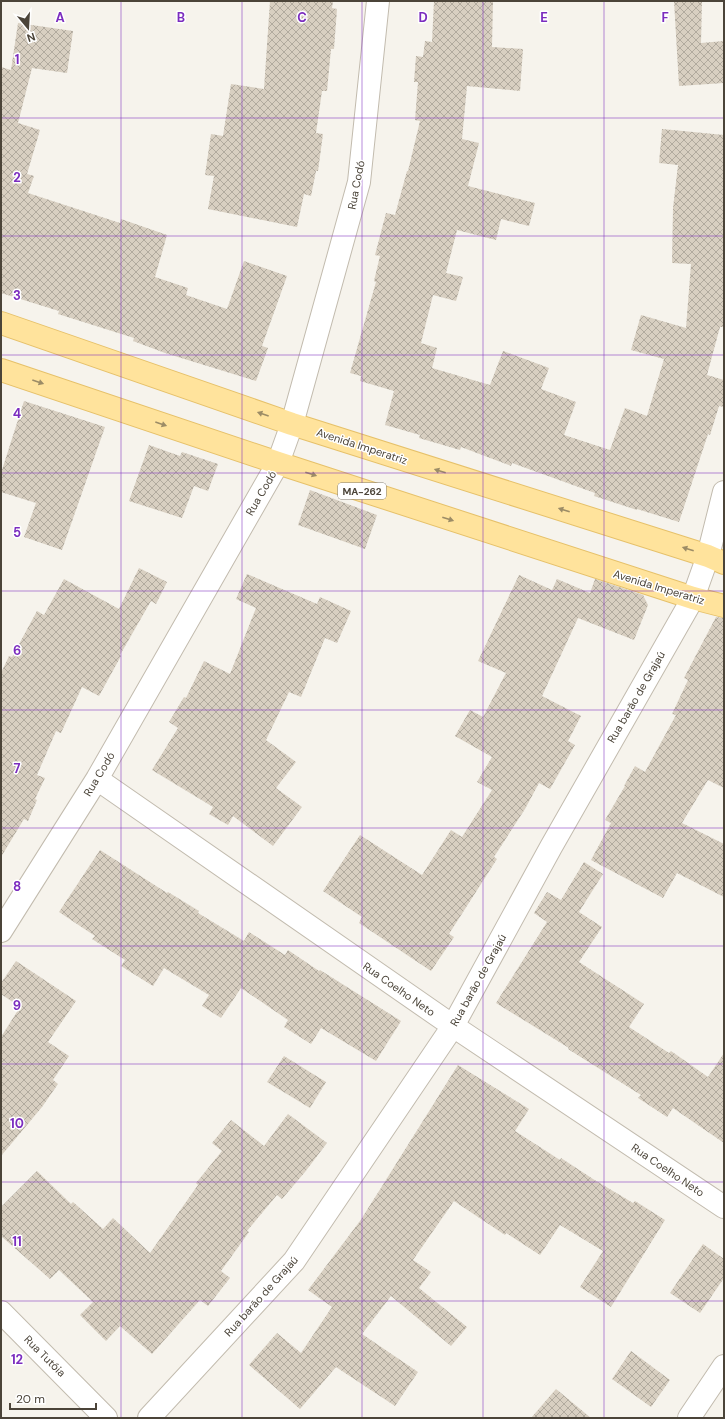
<svg xmlns="http://www.w3.org/2000/svg" width="725" height="1419" font-family="'DM Sans',sans-serif">
	<style>
		.building { fill: url(#building-cross-hatch) }
		.lines { fill: none; stroke-linecap: round; stroke-linejoin: round }
		.minor-casing { stroke: #c2bbae; stroke-width: 24 }
		.primary-casing { stroke: #e6c16a; stroke-width: 24 }
		.minor { stroke: #fff; stroke-width: 22 }
		.primary { stroke: #ffe39c; stroke-width: 22 }
		.oneway { fill: #9c8c66 }
		.grid { fill: none; stroke: #7b2cbf; stroke-width: 1; stroke-opacity: 0.55 }
		.labels { text-anchor: middle; stroke-width: 3; stroke-linejoin: round; paint-order: stroke }
		.shield { fill: #fff; stroke: #817c74; stroke-width: 1 }
		.shield-label { font-size: 10px; font-weight: bold; fill: #4b4439 }
		.street-label { font-size: 11px; fill: #4b4439; stroke: #fff }
		.grid-label { font-size: 13px; text-anchor: middle; font-weight: bold; fill: #7b2cbf; stroke: #fff; stroke-width: 3; stroke-linejoin: round; paint-order: stroke }
	</style>
	<defs>
		<pattern id="building-cross-hatch" width="8" height="8" patternUnits="userSpaceOnUse"><rect width="8" height="8" fill="#d8cfc1"/><path d="M0 0l8 8M0 8l8-8" fill="none" stroke="#b1aa9e"/></pattern>
	</defs>
	<rect width="100%" height="100%" fill="#f6f3ec"/>
	<path class="building" d="M270,1H333L332,8L337,9L334,49H331L327,91H322L316,133L323,134L318,171H316L311,196L304,194L297,227L208,209L214,176L205,175L211,134L223,136L231,84L264,89Z
		M434,1H493L492,47L523,49L520,91L467,86L462,139L479,143L468,186L535,203L529,226L501,219L496,240L457,230L446,273L463,277L456,301L433,295L421,343L437,348L432,368L490,385L503,351L549,368L541,389L576,402L564,435L610,450L625,408L647,416L664,359L631,350L641,315L686,328L691,264L672,263L673,208L678,165L659,163L662,129L724,135V327H720L707,375L724,380V407L719,406L710,435L708,434L679,522L637,509V510L594,496L595,493L512,463L511,466L461,447L460,450L419,438L420,435L385,425L394,391L360,381L361,376L350,373L376,282L374,281L380,256L375,255L386,213L395,215L407,171H408L420,121L415,120L418,82H414L416,56L423,57L425,41L432,42Z
		M674,1H702L701,43L724,41V83L679,86Z
		M18,23L73,31L67,73L32,68L18,123L40,130L27,174L34,176L28,193L120,223L121,219L167,235L155,277L188,288L186,295L227,309L244,261L287,276L262,346L268,348L256,381L165,353L133,341L134,338L58,314L59,311L1,293V67L11,70Z
		M24,401L105,427L62,550L24,537L36,503L1,492V473Z
		M149,445L180,456L182,452L218,464L208,491L194,486L182,518L129,501Z
		M310,490L377,515L365,549L298,525Z
		M139,568L167,582L156,604L151,601L120,655L121,656L99,696L82,687L61,733L56,731L37,775L45,778L35,799L37,800L28,821L24,819L1,857V673L9,656L12,657L37,611L44,615L64,579L119,609Z
		M247,574L317,604L320,597L351,611L337,643L325,638L301,697L289,692L266,740L296,762L276,788L302,807L273,846L233,816L228,825L209,814L213,807L152,770L178,728L169,722L184,697L186,698L204,661L230,674L256,608L236,599Z
		M519,575L552,590L557,579L590,593L595,579L643,595L648,605L634,640L578,618L542,696L581,716L568,741L575,745L550,789L539,783L525,809L494,857L497,859L449,934L454,937L431,971L359,923L362,917L323,891L360,835L422,875L451,830L462,837L492,790L477,782L492,757L455,736L470,710L483,717L506,673L478,661Z
		M716,617L724,618V788L708,780L682,823L724,844V897L677,873L663,898L591,860L611,823L605,820L625,786H624L635,766L645,772L676,715L672,714L688,680L684,678Z
		M100,850L167,893L168,892L199,911L198,913L244,941L249,932L285,955L288,950L319,971L320,970L401,1021L376,1061L321,1028L311,1044L284,1027L288,1020L241,988L221,1018L202,1006L209,995L164,968L153,986L121,966L125,960L92,939L95,936L59,912Z
		M584,862L603,874L579,912L602,927L579,962L644,1004L629,1027L669,1053L671,1051L708,1077L724,1053V1143L673,1108L667,1117L638,1098L641,1095L568,1049L569,1048L496,1003L547,922L534,913L547,892L561,900Z
		M16,961L76,1001L48,1042L69,1056L53,1080L58,1084L42,1107L1,1156V1037L20,1007L1,994V983Z
		M284,1056L326,1082L310,1108L267,1082Z
		M458,1065L529,1109L515,1131L560,1160L561,1158L593,1179L633,1203L635,1201L665,1220L611,1307L580,1287L603,1251L560,1225L540,1255L506,1233L505,1235L454,1201L413,1260L431,1272L419,1288L467,1327L451,1346L391,1296L362,1334L418,1372L395,1406L336,1367L300,1409L249,1365L277,1333L301,1353L332,1307L308,1290L360,1221L379,1191Z
		M288,1114L327,1143L305,1172L282,1199L277,1195L247,1231L249,1232L221,1271L230,1278L208,1306L200,1300L152,1354L120,1326L106,1341L80,1315L93,1302L59,1270L50,1279L1,1236V1207L37,1171L71,1204L73,1202L103,1229L113,1218L150,1253L198,1185L196,1183L222,1151L212,1143L231,1120L264,1146Z
		M703,1244L724,1259V1278L700,1313L670,1293Z
		M631,1351L670,1380L651,1407L612,1379Z
		M556,1389L591,1418H531Z"/>
	<g class="lines">
		<g class="minor-casing">
			<path id="minor" d="M97,779L453,1026L724,1207
				M1,931L97,779L278,463L292,424L359,182L378,1
				M1,1312L106,1418
				M149,1418L294,1261L453,1026L551,847L693,598L708,556L724,492
				M689,1418L724,1366"/>
		</g>
		<g class="primary-casing">
			<path id="primary" d="M1,323L292,424L708,556L724,563
				M1,370L278,463L693,598L724,606"/>
		</g>
		<use href="#minor" class="minor"/>
		<use href="#primary" class="primary"/>
	</g>
	<defs><path id="oneway-solid" d="M-6-.8H1V-3.2L6.5 0L1 3.2V.8H-6Z"/></defs>
	<g class="oneway">
		<use href="#oneway-solid" transform="translate(38 382) rotate(19)"/>
		<use href="#oneway-solid" transform="translate(263 414) rotate(-161)"/>
		<use href="#oneway-solid" transform="translate(161 424) rotate(19)"/>
		<use href="#oneway-solid" transform="translate(440 471) rotate(-162)"/>
		<use href="#oneway-solid" transform="translate(311 474) rotate(18)"/>
		<use href="#oneway-solid" transform="translate(564 510) rotate(-162)"/>
		<use href="#oneway-solid" transform="translate(448 519) rotate(18)"/>
		<use href="#oneway-solid" transform="translate(688 549) rotate(-162)"/>
	</g>
	<path class="grid" d="M121,1V1418M242,1V1418M362,1V1418M483,1V1418M604,1V1418M1,118H724M1,236H724M1,355H724M1,473H724M1,591H724M1,710H724M1,828H724M1,946H724M1,1064H724M1,1182H724M1,1301H724"/>
	<g class="labels">
		<rect class="shield" x="338" y="483" width="48" height="16" rx="3"/>
		<g class="shield-label">
			<text x="362" y="495">MA-262</text>
		</g>
		<g class="street-label">
			<text transform="translate(356 185) rotate(-79)" y="4">Rua Codó</text>
			<text transform="translate(362 446) rotate(18)" y="4">Avenida Imperatriz</text>
			<text transform="translate(261 493) rotate(-60)" y="4">Rua Codó</text>
			<text transform="translate(659 587) rotate(17)" y="4">Avenida Imperatriz</text>
			<text transform="translate(636 697) rotate(-60)" y="4">Rua barão de Grajaú</text>
			<text transform="translate(99 774) rotate(-59)" y="4">Rua Codó</text>
			<text transform="translate(478 980) rotate(-61)" y="4">Rua barão de Grajaú</text>
			<text transform="translate(399 989) rotate(35)" y="4">Rua Coelho Neto</text>
			<text transform="translate(668 1170) rotate(34)" y="4">Rua Coelho Neto</text>
			<text transform="translate(261 1296) rotate(-48)" y="4">Rua barão de Grajaú</text>
			<text transform="translate(45 1356) rotate(45)" y="4">Rua Tutóia</text>
		</g>
	</g>
	<g class="grid-label">
		<text x="60" y="22">A</text>
		<text x="181" y="22">B</text>
		<text x="302" y="22">C</text>
		<text x="423" y="22">D</text>
		<text x="544" y="22">E</text>
		<text x="665" y="22">F</text>
		<text x="17" y="64">1</text>
		<text x="17" y="182">2</text>
		<text x="17" y="300">3</text>
		<text x="17" y="418">4</text>
		<text x="17" y="537">5</text>
		<text x="17" y="655">6</text>
		<text x="17" y="773">7</text>
		<text x="17" y="891">8</text>
		<text x="17" y="1010">9</text>
		<text x="17" y="1128">10</text>
		<text x="17" y="1246">11</text>
		<text x="17" y="1364">12</text>
	</g>
	<rect width="725" height="1419" fill="none" stroke="#4b4439" stroke-width="4"/>
	<g transform="translate(28 28) rotate(162)" stroke="#ffffff" stroke-width="3" paint-order="stroke">
	<path d="M0-3L7 15L0 10L-7 15Z" fill="#4b4439"/>
	<text y="-6" font-size="11" font-weight="bold" text-anchor="middle" fill="#4b4439">N</text>
	</g>
	<path d="M10 1403v6h86v-6" fill="none" stroke="#4b4439" stroke-width="2"/>
	<text x="16" y="1403" font-size="12" fill="#4b4439" stroke="#ffffff" stroke-width="3" paint-order="stroke">20 m</text>
</svg>
